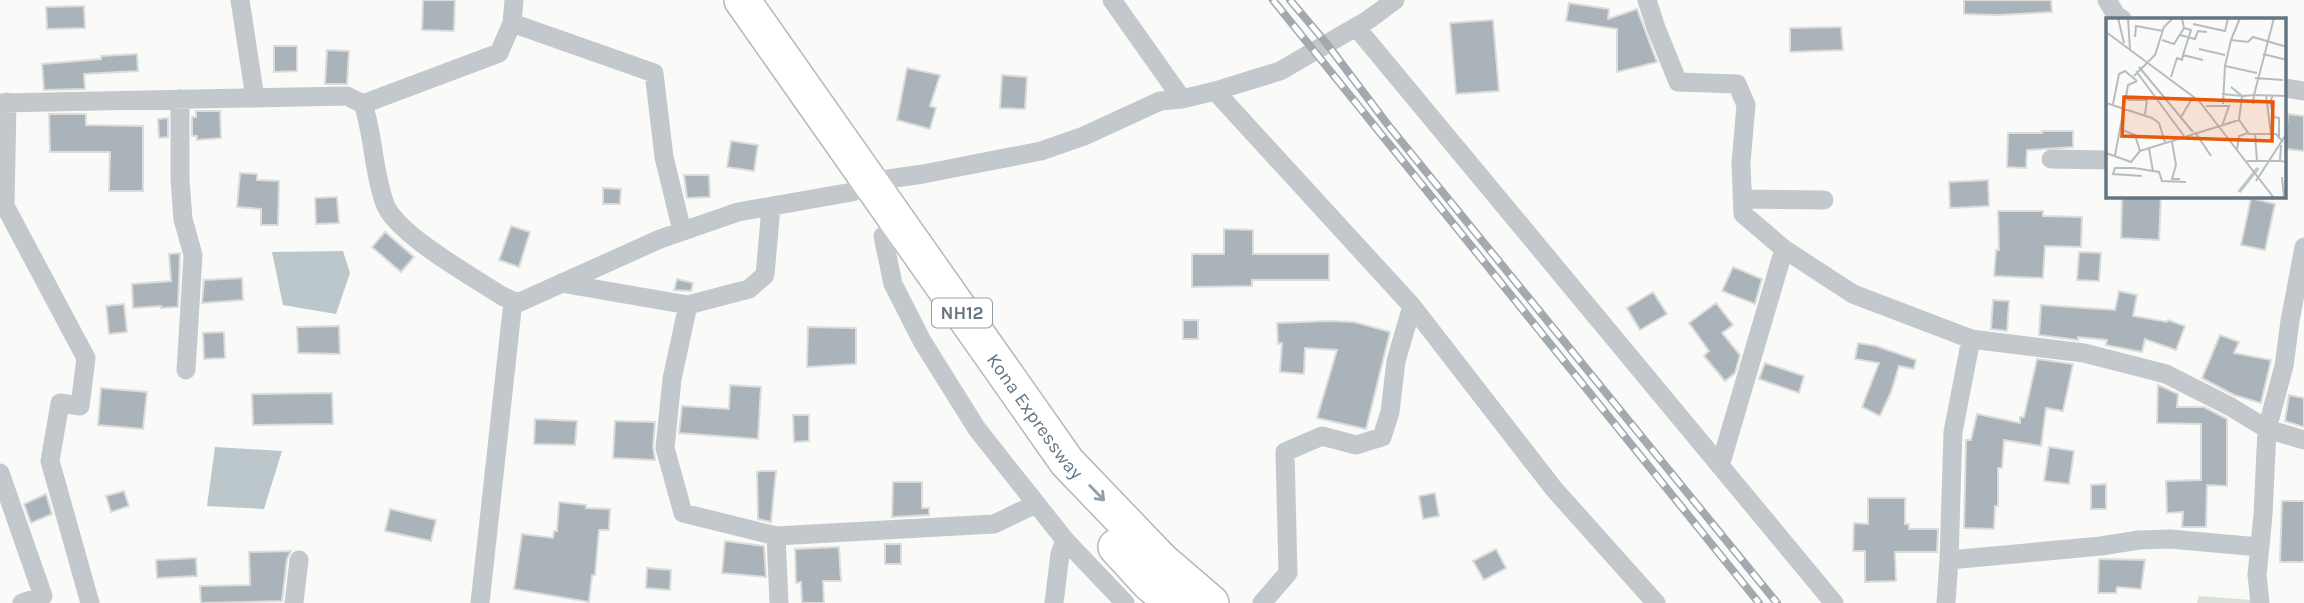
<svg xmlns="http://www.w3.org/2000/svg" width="2304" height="603" font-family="Karla,sans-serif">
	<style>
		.green { fill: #dadfd7 }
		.water { fill: #bbc7cb }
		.building { fill: #aab3b9; stroke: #dcdcda; stroke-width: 2 }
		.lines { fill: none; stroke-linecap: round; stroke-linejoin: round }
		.highway-casing { stroke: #b4b9bd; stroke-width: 38 }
		.street { stroke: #c3c8cc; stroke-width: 19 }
		.highway { stroke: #fff; stroke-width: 35 }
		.rail-casing { stroke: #a2aab0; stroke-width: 8 }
		.rail { stroke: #fff; stroke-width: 5; stroke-dasharray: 16; stroke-linecap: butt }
		.oneway { stroke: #939fa8 }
		.labels { text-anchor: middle; stroke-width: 7; stroke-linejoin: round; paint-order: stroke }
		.shield { fill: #fff; stroke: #939fa8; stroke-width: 2 }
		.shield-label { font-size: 18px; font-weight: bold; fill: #657683 }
		.street-label { font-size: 19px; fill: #657683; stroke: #fff }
		.inset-river { fill: none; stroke: #bbc7cb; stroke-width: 3.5 }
		.inset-road { fill: none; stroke: #b5bdc2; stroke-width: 2 }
		.view { fill: #e8590c; fill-opacity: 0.15; stroke: #e8590c; stroke-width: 3.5 }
		.inset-edge { fill: none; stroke: #657683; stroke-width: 3.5 }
	</style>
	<rect width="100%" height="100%" fill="#fafaf8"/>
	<path class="green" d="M2199,596L2251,600V603H2197Z"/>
	<path class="water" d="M343,251L350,273L336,314L283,305L272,252Z
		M215,447L282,451L264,509L207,506Z"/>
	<path class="building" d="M423,0H455L454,31L422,30Z
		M1964,0H2051L2052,12L1998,15L1964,14Z
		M1569,3L1609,9L1608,19L1637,9L1657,62L1617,72V29L1566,21Z
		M84,6L85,28L47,29L46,7Z
		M1493,20L1499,91L1456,94L1450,23Z
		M1841,27L1843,50L1790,52V28Z
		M274,46H297V71L274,72Z
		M327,50L349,51L347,84H325Z
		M137,54L138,71L84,74L85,89L44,90L42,64L101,59V56Z
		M907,68L940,75L930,106L936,108L930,129L897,120Z
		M1002,75L1027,77L1025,109L1000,108Z
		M196,111H220L221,138L197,140V136H192V117H196Z
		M49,114H86V125L143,126V191H109L110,152H50Z
		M2288,114L2304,116V151L2285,149Z
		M168,118V137L159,138L158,119Z
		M2042,131H2073V147L2027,150L2026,168L2007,167L2008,133H2042Z
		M731,141L758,145L754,171L727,167Z
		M240,173L257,174V180L279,181L278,225H261V209L237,207Z
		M684,175H709L710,197L687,198Z
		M1988,180L1989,206L1950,208L1949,182Z
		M603,188L621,189L620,204H603Z
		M2122,196H2161L2159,240L2121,238Z
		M337,197L339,223L316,224L315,198Z
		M2251,198L2275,204L2265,250L2241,245Z
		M1998,211H2043V216L2082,217L2081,247L2045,246L2043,278L1994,276L1996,250H1999Z
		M511,226L530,232L519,267L499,260Z
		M1224,229L1253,230V254H1329V280H1252V286L1192,287V254H1224Z
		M385,232L414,257L401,272L372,247Z
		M2079,252L2101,253L2099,281L2077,280Z
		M180,253L178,307L161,308V306L133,308L132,284L171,281L169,254Z
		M1733,267L1762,279L1755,304L1722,291Z
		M242,278L243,300L202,303L204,280Z
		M677,279L693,283L691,291L674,290Z
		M2119,291L2137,295L2133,316L2167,322L2168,320L2185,326L2176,350L2145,339L2142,352L2106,345L2107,340L2078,337V340L2039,335L2041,305L2115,310Z
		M1653,292L1667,314L1640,330L1627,308Z
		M1993,300L2009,301L2007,331L1991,329Z
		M1716,303L1733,325L1722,333L1740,355L1735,373L1725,381L1704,356L1709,351L1689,323Z
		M124,304L127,332L109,334L106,306Z
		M1183,320H1198V339H1183Z
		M1329,321L1354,322L1390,332L1366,429L1317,418L1337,350L1305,348L1304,374L1280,372L1282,343L1278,344L1277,323Z
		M339,326L340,354L298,353L297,327Z
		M808,327L856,328V364L807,367Z
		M224,332L225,358L204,359L203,333Z
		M2220,335L2239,342L2234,353L2271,360L2261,403L2234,395L2202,378Z
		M1858,343L1876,346L1916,360L1914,369L1899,366L1891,392L1880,416L1862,407L1879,363L1855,359Z
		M2037,359L2073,364L2063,411L2046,408L2041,446L2004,440L2002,468H1998V506H1995L1994,529L1964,528L1966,440H1971L1977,414L2020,423V417H2024Z
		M1765,363L1804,376L1799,393L1759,379Z
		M730,385L761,387L758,439L679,433L682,406L729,409Z
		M2158,385L2178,394L2177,407H2204L2227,419V486L2207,485L2206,527H2182L2183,512L2167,513L2166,481L2201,480V424L2157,423Z
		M101,388L147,392L143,429L98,425Z
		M332,393L333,424L253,425L252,394Z
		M2289,395L2304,398V427L2285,421Z
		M793,415H809V441L794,442Z
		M535,419L577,421L575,445L534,444Z
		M615,421L655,422L653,447L655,460L613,458Z
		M2049,447L2074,451L2069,484L2044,481Z
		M761,471H776L771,522L758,519L757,472Z
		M893,482H922V508H929V515L892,517Z
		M2106,484V509H2091V485Z
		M124,491L129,506L111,512L106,496Z
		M1435,493L1439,516L1423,519L1419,496Z
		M46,494L52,514L31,523L24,504Z
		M1868,498H1905V524H1909V529H1938L1937,552H1895L1896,581L1865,582V551H1853L1854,523L1868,524Z
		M2282,501H2304V562H2280Z
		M559,502L586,505V508L610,509L609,530H599L595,575H592L589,602L514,589L522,534L553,538L554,531H557Z
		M390,509L436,520L431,541L385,531Z
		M725,541L764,546L766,577L722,573Z
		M885,544H901V564H885Z
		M839,547L841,581H823L824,603H802L801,582L796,583L795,549Z
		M1496,549L1506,568L1484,580L1473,561Z
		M291,551L287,559L282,601L201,603L200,586L250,585L249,552Z
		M196,558L197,576L157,578L156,560Z
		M2099,559L2145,560L2141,589L2117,587L2116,593H2098Z
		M647,568L671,570L670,590L646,588Z"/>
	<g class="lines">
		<g class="highway-casing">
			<g id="highway">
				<path id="s1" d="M742,0L1067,462L1162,561L1211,603"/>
				<path d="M1116,547L1149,583L1173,603"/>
			</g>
		</g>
		<path class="street" d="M240,0L255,98
			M1112,0L1182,99
			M1647,0L1656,28L1678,82L1737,84L1746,105L1741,163L1743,214L1784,249L1853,294L1971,339L2084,353L2166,374L2231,407L2267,429L2304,440
			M2107,0L2116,15L2122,19
			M512,23L654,73L664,157L682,231
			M1356,27L1834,603
			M2285,88L2304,91
			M1215,91L1412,306L1554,489L1656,603
			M180,99V180L183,219L193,255L186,370
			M7,102L5,206L86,358L80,406L60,403L50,461L90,603
			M0,103L347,96L363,104C374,136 373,172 385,204C396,234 473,277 502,296L513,301L520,302L660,239L738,212L852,192L871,183L888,179L923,174L1041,151L1084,136L1160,101L1182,99L1215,91L1280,71L1368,20L1395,0
			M363,104L499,53L512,23L514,0
			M2051,159L2108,160
			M1742,199L1824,200
			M883,236L893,284L922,341L977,429L1065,540L1125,603
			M561,283L688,305L749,289L765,275L771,207
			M688,305L672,379L665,448L683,513L776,536L994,524L1036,504
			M1971,339L1953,432L1949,560L2101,546L2139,540L2170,539L2259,547
			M1720,466L1784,249
			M0,473L43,596L22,603
			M776,536L779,603
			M294,603L299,560
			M480,603L513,301
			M1054,603L1060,554L1065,540
			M1262,603L1288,573L1285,452L1322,436L1356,445L1382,437L1390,412L1396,361L1412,306
			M1946,603L1949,560
			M2260,603L2257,575L2263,515L2267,429L2284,366L2290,321L2304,247"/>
		<use href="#highway" class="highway"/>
		<g class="rail-casing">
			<path id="rail" d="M1273,0L1759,603
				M1290,0L1327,44L1388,125L1777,603"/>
		</g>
		<use href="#rail" class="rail"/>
	</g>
	<defs><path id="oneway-shaft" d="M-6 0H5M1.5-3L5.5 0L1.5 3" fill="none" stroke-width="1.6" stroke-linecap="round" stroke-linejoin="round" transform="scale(1.75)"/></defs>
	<use class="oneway" href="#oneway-shaft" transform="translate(1097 493) rotate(46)"/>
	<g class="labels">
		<rect class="shield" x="932" y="298.5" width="60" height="29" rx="5"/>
		<g class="shield-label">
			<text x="962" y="319">NH12</text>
		</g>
		<g class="street-label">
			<text dy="7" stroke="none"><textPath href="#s1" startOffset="509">Kona Expressway</textPath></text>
		</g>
	</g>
	<g transform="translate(2106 18)">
		<rect width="180" height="180" fill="#fafaf8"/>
		<path class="inset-river" d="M133,174L152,150"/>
		<path class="inset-road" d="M12,0L18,25M22,0L24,31M134,0L125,22L142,24L147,19L181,29M87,6L119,13L122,0M78,10L85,12L77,37L97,42M0,14L93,83L168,180M74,17L89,21L92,13L101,14M29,19L30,8L57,13M56,22L68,26L78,10L76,0M125,22L119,48L151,55M93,31L119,37M157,36L181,42M33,49L87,114M30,53L78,118M28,58L49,37L58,9L67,0M65,59L71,40L76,42L77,37M149,60L177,62M31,63L22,67L14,111L29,117L34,133L133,102L143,116H170L177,124M116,76L136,78L125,69M160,77L165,116M167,77L164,84L168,99L173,100V119M21,82H41L39,96M0,85L46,100L53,105L59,124M7,86L13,56L19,53L31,63M117,86L119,48M147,86L148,77L181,78M100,88H123L116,108M75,99L87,79M133,102L136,78L148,77L168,0M89,114L105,138M149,116L151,143M66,124L70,147L66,161H74M175,127L174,143L181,144M43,131L47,153M131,132L133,118L142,115M0,135L25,144L34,133M9,137L14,111M141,143H174M36,158L7,156L9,150H28L53,154L56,163L80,164M176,159L178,180M150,163L181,115"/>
		<path class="view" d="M18,79L167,84L166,123L16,118Z"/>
		<rect width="180" height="180" class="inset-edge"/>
	</g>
</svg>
